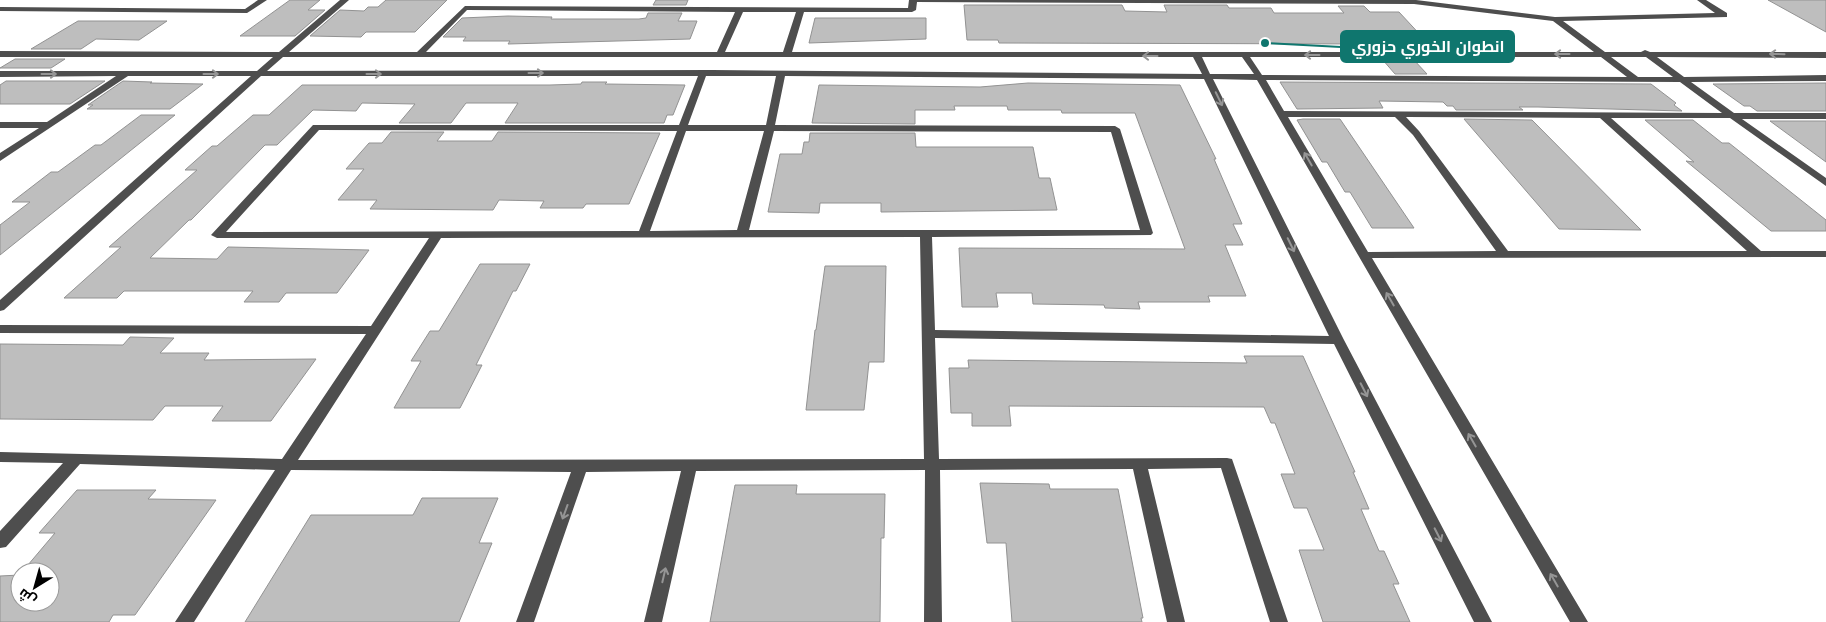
<svg xmlns="http://www.w3.org/2000/svg" width="1826" height="622" font-family="'Work Sans',Cairo,sans-serif">
	<style>
		.building { fill: #bebebe; stroke: #929292 }
		.lines { fill: none; stroke-linecap: round; stroke-linejoin: round }
		.minor { fill: #4e4e4e; fill-rule: evenodd }
		.oneway { stroke: #959595 }
		.leader { fill: none; stroke: #0f766e; stroke-width: 2 }
		.callout-dot { fill: #0f766e; stroke: #fff; stroke-width: 2 }
		.callout { fill: #0f766e; stroke: #0f766e; stroke-width: 2 }
		.callout-label { font-size: 16px; text-anchor: middle; font-weight: bold; fill: #fff }
	</style>
	<rect width="100%" height="100%" fill="#fff"/>
	<path class="building" d="M290,0H320L308,10H325L295,36H240Z
		M386,0H447L415,32H366L361,37L310,36L340,10L364,11L368,7H378Z
		M656,0H688L686,5H653Z
		M1768,0H1826V32Z
		M964,5H1122L1125,11L1167,12L1164,5H1227L1229,8H1271L1274,13H1344L1338,6H1364L1370,12H1399L1425,40H1396L1405,50H1374L1369,44L999,43L998,40H967Z
		M648,13H682L678,21H697L690,39L508,44L510,41H463L466,37H443L462,18L508,16L552,17L551,19H639L646,18Z
		M815,18H926V39L809,43Z
		M78,21H167L139,40L96,39L81,49H31Z
		M15,59H65L51,68H0Z
		M1382,59H1413L1427,74H1395Z
		M6,81H105L70,104H0V85Z
		M123,81L152,82L150,83L203,84L170,109H87L93,105H88Z
		M582,82H607L605,84L685,85L673,115H667L664,123H505L518,103H466L451,123H399L415,104L362,103L356,111L313,110L277,145H265L191,220H189L150,258L217,259L228,247L369,250L337,293H286L279,302H244L253,291H124L117,298H64L121,247H109L197,170H185L212,146H217L253,115H269L302,85H550L581,84Z
		M1280,82L1651,84L1676,103L1674,105L1682,111L1538,107H1519L1523,110H1456L1453,106H1447L1443,102L1379,101L1383,108L1297,109Z
		M1028,83L1180,85L1216,159H1214L1242,224H1233L1243,245H1225L1246,296H1208L1210,302H1138L1140,309L1105,308L1104,305L1033,304L1032,293H996L998,307H962L959,248L1185,249L1135,113H1062L1061,110H1008L1007,106H954L955,110H915V124L812,123L819,85L980,87Z
		M1826,83V111H1757L1750,106H1744L1713,84Z
		M141,115H175L0,255V225L30,202H12L51,172H58L95,145H101Z
		M1303,119H1340L1414,228H1372L1350,192H1345L1327,162H1322L1297,120Z
		M1464,119L1532,120L1641,230L1559,229Z
		M1645,120H1693L1722,143H1729L1826,220V231H1771L1686,161L1694,162Z
		M1770,121H1826V162Z
		M391,132H444L437,141H492L498,132L660,133L629,204H586L583,208H540L544,201L499,200L493,210L370,209L377,200H338L364,169H346L369,143H382Z
		M810,133H915L916,147H1033L1039,178H1050L1057,210L881,212V203H820L819,213L768,212L780,154H802L804,142H809Z
		M480,264H530L516,291H513L476,365H482L460,408H394L421,361H411L430,331H439Z
		M825,266H886L884,362H869L864,410H806L815,330H816Z
		M130,337L174,338L160,353H209L204,360L316,359L271,421H212L223,406H165L153,420L0,419V344L123,345Z
		M1244,356H1303L1355,472H1353L1369,509H1361L1379,551H1384L1399,584H1393L1410,622H1323L1299,550H1324L1307,508H1294L1281,474H1295L1275,423H1271L1264,407L1009,406L1011,426H972V413H951L949,368H969L968,360L1247,363Z
		M980,483L1049,484L1050,489H1118L1143,618H1141L1142,622H1012L1006,543H987Z
		M735,485H797L796,494H885L884,538H881L880,622H710Z
		M77,490H156L148,499L216,500L135,615H113L109,622H0V576L20,575V602H50V572H22L55,533H39Z
		M422,498H498L479,543H492L459,622H245L311,515H413Z"/>
	<g class="lines">
		<path class="minor" d="M258,0H267L247,13L0,11V7L245,9Z
			M340,0H349L289,52H417L465,6L908,8L909,0H1416L1555,17L1715,13L1697,0H1706L1727,13V17L1563,21L1605,52H1641L1645,50L1650,52H1826V58L1657,57L1684,77L1826,75V81L1691,82L1734,113H1826V119H1742L1826,178V186L1730,118H1611L1761,251H1826V257L1372,258L1588,622H1570L1257,80L1213,79L1344,340L1492,622H1474L1334,344L935,338L939,459L1227,458L1232,459L1288,622H1270L1221,468L1148,469L1185,622H1167L1133,469L940,470L942,622H924L925,470L696,471L662,622H644L681,471L586,472L534,622H516L571,472L291,470L194,622H175L275,470L80,464L6,547L0,548V531L63,463L0,462V452L282,459L366,334L0,333V325L371,326L429,238H217L211,235L313,125H679L698,76H261L4,310L0,311V300L251,76H128L0,161V153L39,128H0V122H47L116,76L0,77V71H257L273,57H0V51L279,52ZM917,2L1414,4L1553,21L1594,52H792L804,12H912L916,10ZM467,10L735,12L717,52H426ZM743,12H796L783,52H725ZM283,57H1193L1202,74L712,70L267,71ZM1202,57H1242L1254,74H1210ZM1250,57H1601L1627,77L1262,75ZM1611,57H1646L1673,77H1638ZM706,76H776L766,125H688ZM785,76L1204,79L1329,336L935,330L932,237L1151,235L1153,233L1120,129L1115,126L775,125ZM1266,80L1680,82L1722,113L1284,111ZM1288,117H1395L1413,135L1496,251L1368,252ZM1406,117L1600,118L1747,251H1508L1419,131ZM319,130L677,131L639,231L226,232ZM686,131H764L737,230L650,231ZM774,131L1111,132L1140,230H749ZM920,237L924,459L298,460L441,238Z"/>
	</g>
	<defs><path id="oneway-shaft" d="M-6 0H5M1.5-3L5.5 0L1.5 3" fill="none" stroke-width="1.6" stroke-linecap="round" stroke-linejoin="round" transform="scale(1.25)"/></defs>
	<g class="oneway">
		<use href="#oneway-shaft" transform="translate(1562 54) rotate(180)"/>
		<use href="#oneway-shaft" transform="translate(1777 54) rotate(-179)"/>
		<use href="#oneway-shaft" transform="translate(1312 55) rotate(180)"/>
		<use href="#oneway-shaft" transform="translate(1150 56) rotate(-180)"/>
		<use href="#oneway-shaft" transform="translate(536 73)"/>
		<use href="#oneway-shaft" transform="translate(49 74)"/>
		<use href="#oneway-shaft" transform="translate(211 74)"/>
		<use href="#oneway-shaft" transform="translate(374 74)"/>
		<use href="#oneway-shaft" transform="translate(1219 99) rotate(64)"/>
		<use href="#oneway-shaft" transform="translate(1308 159) rotate(-120)"/>
		<use href="#oneway-shaft" transform="translate(1291 245) rotate(64)"/>
		<use href="#oneway-shaft" transform="translate(1390 299) rotate(-120)"/>
		<use href="#oneway-shaft" transform="translate(1364 390) rotate(63)"/>
		<use href="#oneway-shaft" transform="translate(1472 440) rotate(-120)"/>
		<use href="#oneway-shaft" transform="translate(565 512) rotate(110)"/>
		<use href="#oneway-shaft" transform="translate(1438 535) rotate(63)"/>
		<use href="#oneway-shaft" transform="translate(664 575) rotate(-77)"/>
		<use href="#oneway-shaft" transform="translate(1554 580) rotate(-120)"/>
	</g>
	<path class="leader" d="M1265 43L1341 47"/>
	<circle class="callout-dot" cx="1265" cy="43" r="5"/>
	<rect class="callout" x="1341" y="31" width="173" height="31" rx="5"/>
	<g class="callout-label">
		<text x="1428" y="52">انطوان الخوري حزوري</text>
	</g>
	<g transform="translate(35 587) rotate(217)"><circle r="24" fill="#ffffff" stroke="#999999"/>
	<path d="M0-4L9 19L0 12L-9 19Z" fill="#000000"/>
	<text y="-8" font-size="14" font-weight="bold" text-anchor="middle" fill="#000000">ش</text>
	</g>
</svg>
